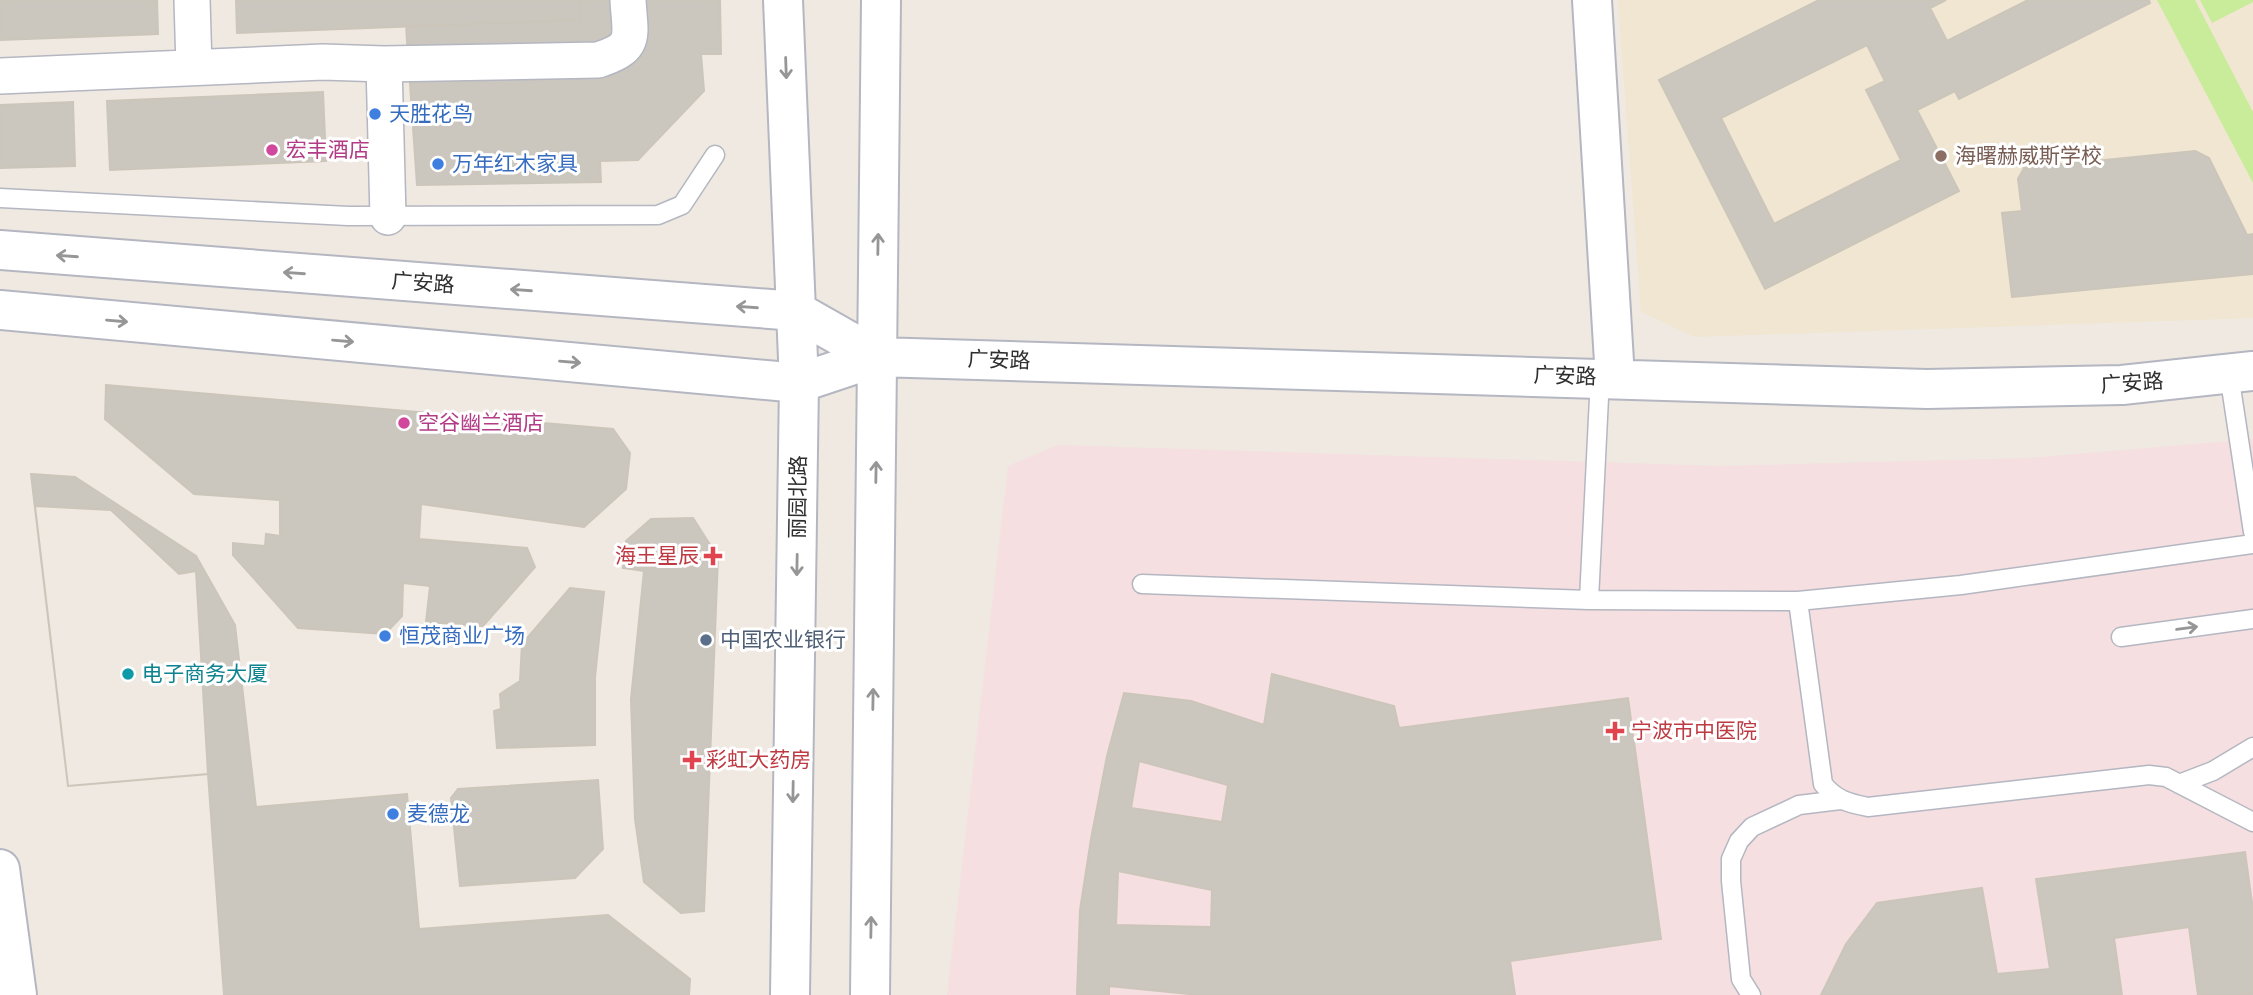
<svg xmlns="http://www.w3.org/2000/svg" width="2253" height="995" font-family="Barlow,'Noto Sans SC',sans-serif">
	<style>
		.education { fill: #f0e6d1 }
		.medical { fill: #f5dfe0 }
		.pitch { fill: #c9ec9a }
		.building { fill: #cbc7bf; stroke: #cbc5ba; stroke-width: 2; fill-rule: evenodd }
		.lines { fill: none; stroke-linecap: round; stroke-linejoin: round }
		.lane-casing { stroke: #b4b7c1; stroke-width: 21 }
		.street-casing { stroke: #b4b7c1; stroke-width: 38 }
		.secondary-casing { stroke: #b4b7c1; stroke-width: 42 }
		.lane { stroke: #fff; stroke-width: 18 }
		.street { stroke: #fff; stroke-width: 35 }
		.secondary { stroke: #fff; stroke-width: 38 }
		.oneway { stroke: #969696 }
		.shop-dot { fill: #3f7fe0; stroke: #fff; stroke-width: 2.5 }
		.hotel-dot { fill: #d1479c; stroke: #fff; stroke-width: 2.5 }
		.education-dot { fill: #8d6e63; stroke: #fff; stroke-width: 2.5 }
		.health-dot { fill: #e0444e; stroke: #fff; stroke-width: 2.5 }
		.service-dot { fill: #5c6f8a; stroke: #fff; stroke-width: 2.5 }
		.culture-dot { fill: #0f9aa8; stroke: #fff; stroke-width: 2.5 }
		.labels { text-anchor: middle; stroke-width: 6; stroke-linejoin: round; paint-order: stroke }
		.shop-label { font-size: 21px; fill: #366cbe; stroke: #fff; text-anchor: start }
		.hotel-label { font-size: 21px; fill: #b23c85; stroke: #fff; text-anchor: start }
		.education-label { font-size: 21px; fill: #785e54; stroke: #fff; text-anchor: start }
		.street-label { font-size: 21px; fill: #2e2e2e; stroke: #fff }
		.health-label { font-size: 21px; fill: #be3a42; stroke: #fff; text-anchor: start }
		.service-label { font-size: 21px; fill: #4e5e75; stroke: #fff; text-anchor: start }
		.culture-label { font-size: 21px; fill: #0d838f; stroke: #fff; text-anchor: start }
	</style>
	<rect width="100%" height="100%" fill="#efe9e1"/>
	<path class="education" d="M1618,0H2253V318L1695,337L1641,312Z"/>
	<path class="medical" d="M2253,439V995H947L1008,466L1058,445L1718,466L2030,458Z"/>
	<path class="pitch" d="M2157,0H2195L2253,112V183Z
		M2200,0H2253V2L2212,23Z"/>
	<path class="building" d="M0,0H157L158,34L0,40Z
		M236,0H579L580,20L237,33Z
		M579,0H720L721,54H701L704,91L638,160L600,161L601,182L417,185L406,26L580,20Z
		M1819,0H1946L1930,8L1947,41L2028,0H2149L2150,3L1959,99L1955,91L1917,110L1959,191L1765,289L1659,80ZM1867,45L1885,81L1866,90L1901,160L1774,224L1721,118Z
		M323,92L326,161L110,170L107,101Z
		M73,102L75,166L0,168V105Z
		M2195,151L2209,158L2247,235L2253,234V274L2012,297L2002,213L2022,211L2018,179L2024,168Z
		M106,385L613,429L630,453L626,489L584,527L421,504L419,539L527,548L535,567L483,626L426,622L430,586L403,583L402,616L385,634L298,628L233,555V543L265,546L266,534L280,536V500L194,494L105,419Z
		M31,474L75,477L196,556L235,625L256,807L407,794L419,929L608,915L690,979L689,995H224L208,774L68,786Z
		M35,506L111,510L179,574L196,571L208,774L68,786Z
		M693,518L718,557L704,911L681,913L644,882L635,819L631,699L644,571L623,568L626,541L651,519Z
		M570,588L604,592L595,677V745L497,748L494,711L501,709L500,694L520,681L522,644Z
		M1272,674L1394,706L1399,728L1628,698L1661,939L1510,961L1515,995H1199L1109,986V995H1077L1080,910L1091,839L1107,756L1124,693L1191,701L1264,725ZM1139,761L1228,785L1222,822L1131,808ZM1118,871L1212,890L1211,927L1116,925Z
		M598,780L603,849L575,878L460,886L451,798L458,789Z
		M2245,852L2253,910V995H2198L2189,927L2114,938L2122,995H1821L1846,944L1877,903L1982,888L1997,974L2050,969L2036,879Z"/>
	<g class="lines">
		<g class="lane-casing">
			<path id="lane" d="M0,198L348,216L658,215L682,205L715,155
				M2229,374L2253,532
				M1142,584L1589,600L1798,601L1961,585L2253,544
				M1589,600L1600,377
				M1798,601L1823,784C1836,800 1848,803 1868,807L2149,775L2166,777L2253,822
				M2121,637L2253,619
				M2179,784L2213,771L2253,747
				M1751,995L1741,979L1731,881V859L1739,841L1752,827L1799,805L1840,800"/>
		</g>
		<g class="street-casing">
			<path id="street" d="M192,0L194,67
				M384,64L598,60C638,47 630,37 628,0
				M0,76L323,62L384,64L388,217"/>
		</g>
		<g class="secondary-casing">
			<path id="secondary" d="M783,0L799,383L790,995
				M1592,0L1615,378
				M0,250L796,311L877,357
				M0,310L799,383L877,357L1927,389L2122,385L2253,371
				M0,869L17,995
				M870,995L881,0"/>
		</g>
		<use href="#lane" class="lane"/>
		<use href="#street" class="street"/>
		<use href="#secondary" class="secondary"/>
	</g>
	<defs><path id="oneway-shaft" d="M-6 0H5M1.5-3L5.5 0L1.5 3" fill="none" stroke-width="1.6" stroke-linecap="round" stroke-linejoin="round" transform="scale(1.75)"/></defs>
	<g class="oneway">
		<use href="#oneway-shaft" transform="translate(786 68) rotate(88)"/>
		<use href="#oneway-shaft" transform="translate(878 244) rotate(-89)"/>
		<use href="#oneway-shaft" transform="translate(67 256) rotate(-176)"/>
		<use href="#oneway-shaft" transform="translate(294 273) rotate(-176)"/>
		<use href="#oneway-shaft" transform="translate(521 290) rotate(-176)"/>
		<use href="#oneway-shaft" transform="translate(747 307) rotate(-176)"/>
		<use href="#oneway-shaft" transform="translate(117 321) rotate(5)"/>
		<use href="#oneway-shaft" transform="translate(343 341) rotate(5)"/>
		<use href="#oneway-shaft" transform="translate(570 362) rotate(5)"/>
		<use href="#oneway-shaft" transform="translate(876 472) rotate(-89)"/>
		<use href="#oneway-shaft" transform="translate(797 565) rotate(91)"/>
		<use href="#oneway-shaft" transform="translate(2187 628) rotate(-8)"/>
		<use href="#oneway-shaft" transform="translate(873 699) rotate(-89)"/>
		<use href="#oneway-shaft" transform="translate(793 792) rotate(91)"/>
		<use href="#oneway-shaft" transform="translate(871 927) rotate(-89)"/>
	</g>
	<g class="shop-dot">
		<circle cx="375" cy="114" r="7"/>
		<circle cx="438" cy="164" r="7"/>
		<circle cx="385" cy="636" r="7"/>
		<circle cx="393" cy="814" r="7"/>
	</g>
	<g class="hotel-dot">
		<circle cx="272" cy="150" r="7"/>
		<circle cx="404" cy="423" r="7"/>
	</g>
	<circle class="education-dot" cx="1941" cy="156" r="7"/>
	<g class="health-dot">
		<path d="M709.5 545.5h7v7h7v7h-7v7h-7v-7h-7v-7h7z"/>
		<path d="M1611.5 720.5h7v7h7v7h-7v7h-7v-7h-7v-7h7z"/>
		<path d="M688.5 749.5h7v7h7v7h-7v7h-7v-7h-7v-7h7z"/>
	</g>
	<circle class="service-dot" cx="706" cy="640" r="7"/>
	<circle class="culture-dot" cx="128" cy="674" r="7"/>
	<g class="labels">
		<g class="shop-label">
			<text x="389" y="121">天胜花鸟</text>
			<text x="452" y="171">万年红木家具</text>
			<text x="399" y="643">恒茂商业广场</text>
			<text x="407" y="821">麦德龙</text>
		</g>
		<g class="hotel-label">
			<text x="286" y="157">宏丰酒店</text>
			<text x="418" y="430">空谷幽兰酒店</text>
		</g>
		<g class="education-label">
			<text x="1955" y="163">海曙赫威斯学校</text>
		</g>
		<g class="street-label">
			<text transform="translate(423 283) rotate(4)" y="7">广安路</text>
			<text transform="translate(999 360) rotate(2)" y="7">广安路</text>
			<text transform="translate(1565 376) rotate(2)" y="7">广安路</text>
			<text transform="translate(2132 383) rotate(-4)" y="7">广安路</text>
			<text transform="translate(798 497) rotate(-89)" y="7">丽园北路</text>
		</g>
		<g class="health-label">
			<text x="699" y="563" text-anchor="end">海王星辰</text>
			<text x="1631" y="738">宁波市中医院</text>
			<text x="706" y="767">彩虹大药房</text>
		</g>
		<g class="service-label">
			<text x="720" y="647">中国农业银行</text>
		</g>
		<g class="culture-label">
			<text x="142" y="681">电子商务大厦</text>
		</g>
	</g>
</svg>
